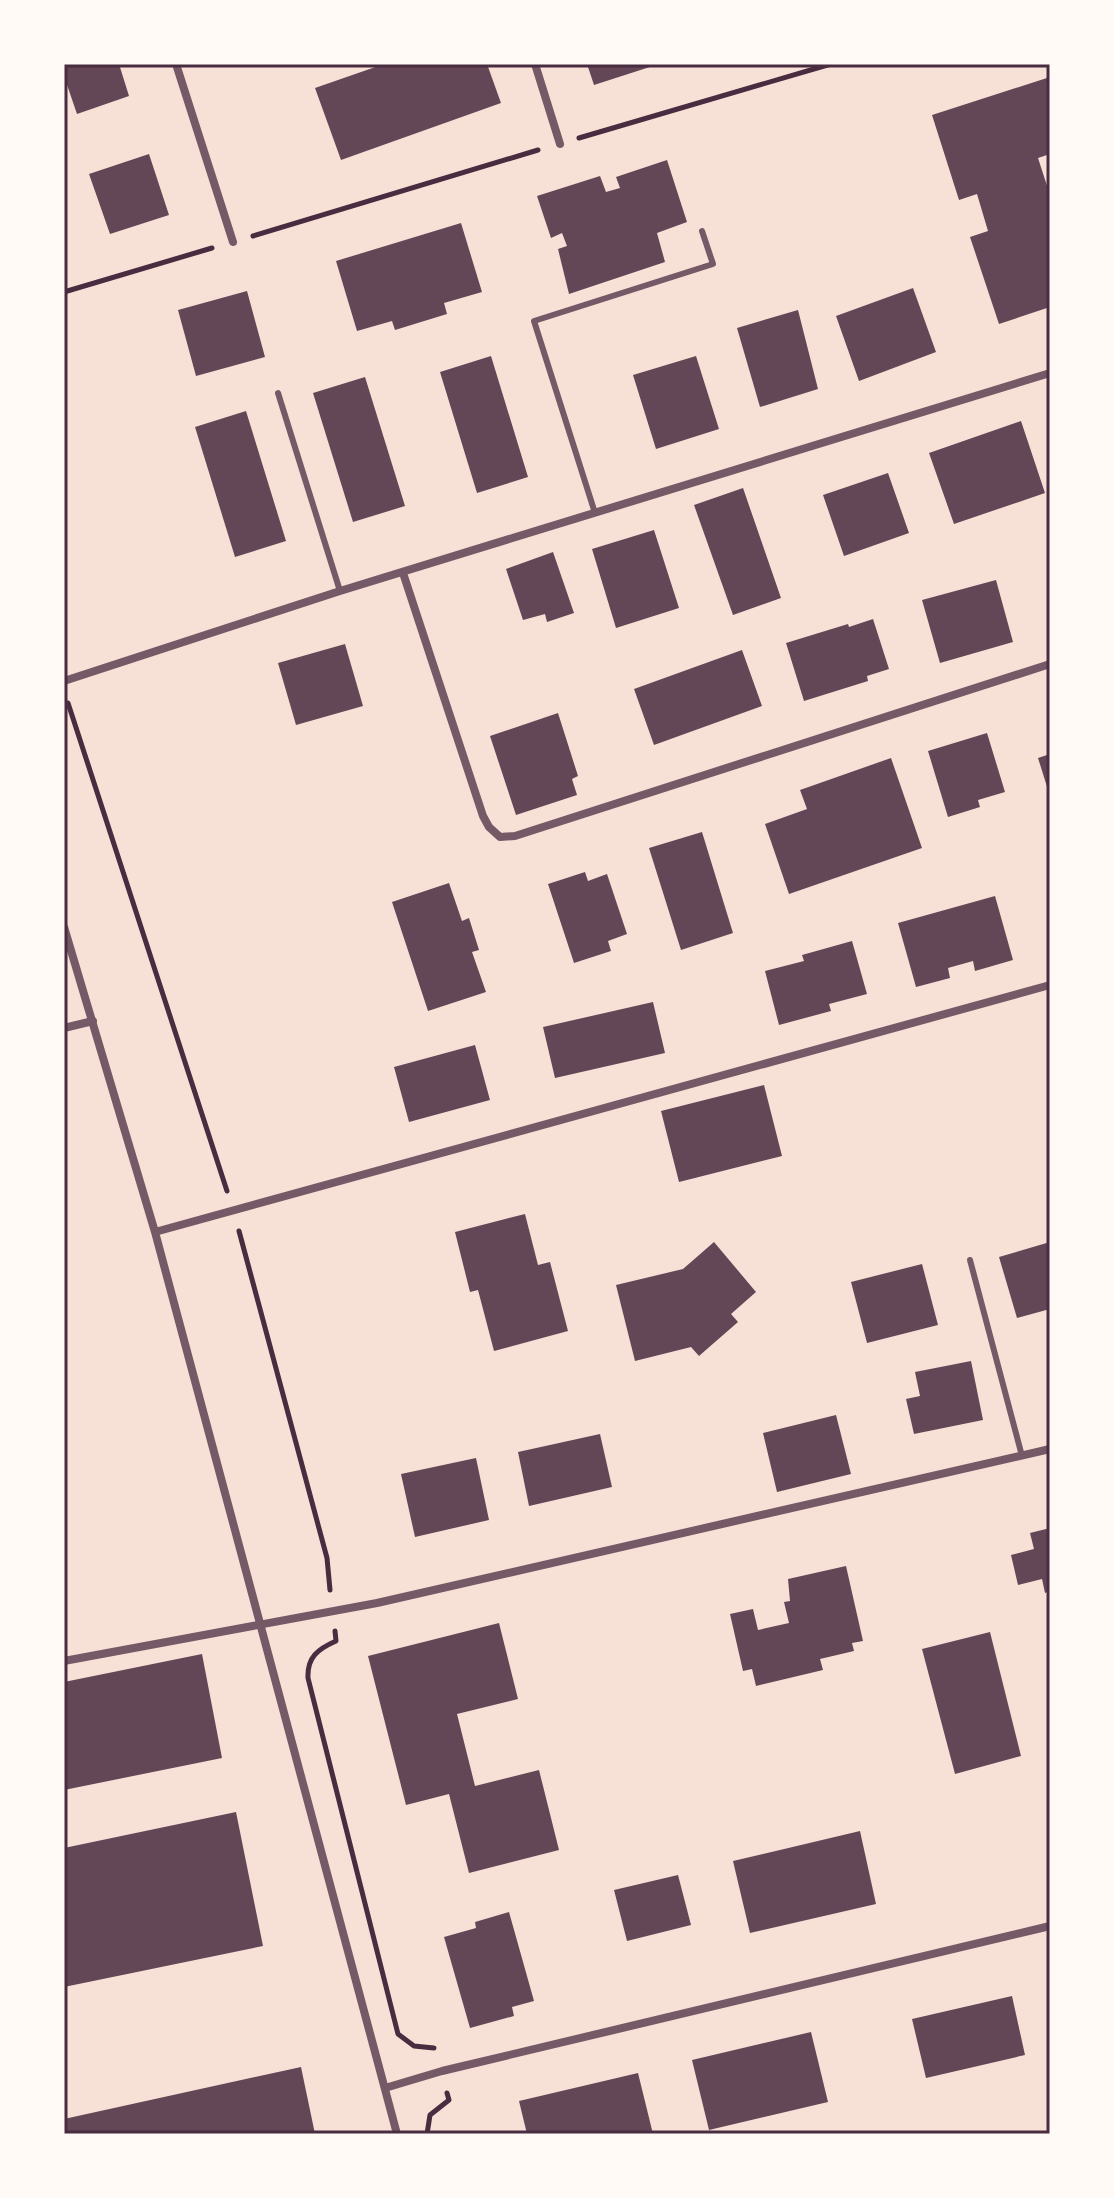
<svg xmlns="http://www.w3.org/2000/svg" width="1114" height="2198" font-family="'Roboto Condensed',sans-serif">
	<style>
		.building { fill: #644757 }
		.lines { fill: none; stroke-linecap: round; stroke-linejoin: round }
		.path { stroke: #4a2c40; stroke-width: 5 }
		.service { stroke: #755966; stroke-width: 6 }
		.minor { stroke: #755966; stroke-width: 8 }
		.neatline { fill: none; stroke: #4a2c40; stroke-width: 3 }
	</style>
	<rect width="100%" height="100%" fill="#f7e1d7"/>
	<path class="building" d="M64,64H119L129,96L77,114L64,76Z
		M384,64H487L501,103L341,160L315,88Z
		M587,64H656V65L594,85Z
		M1050,77V154L1038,158L1050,195V307L999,324L970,237L988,231L977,194L959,200L932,115Z
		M149,154L169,215L110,234L89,174Z
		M667,160L687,222L657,233L665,262L569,294L558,249L567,246L562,233L551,238L537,196L600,176L606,192L620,188L616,177Z
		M461,223L482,292L444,303L447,314L395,330L392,321L357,331L336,261Z
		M913,288L936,352L859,381L836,316Z
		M247,291L265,357L196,376L178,310Z
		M798,310L818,389L760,407L737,328Z
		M491,356L528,477L477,493L440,372Z
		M696,356L719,429L656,449L633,375Z
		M365,377L405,506L353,522L313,393Z
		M246,411L286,541L235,557L195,427Z
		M1021,421L1045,493L954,524L929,453Z
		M888,473L909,533L844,556L823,495Z
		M743,488L781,598L733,615L694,505Z
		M654,530L679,608L616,628L592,549Z
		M553,552L574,613L547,622L545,614L523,620L506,569Z
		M996,580L1013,642L940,663L922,600Z
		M873,619L889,669L867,676L868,681L804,701L786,643L848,624L849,627Z
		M345,644L363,706L296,725L278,663Z
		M742,650L762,706L654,745L634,689Z
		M558,713L578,776L572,779L577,795L516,815L490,736Z
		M987,733L1005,792L978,800L980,807L948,817L928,751Z
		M1050,754V793H1049L1038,758Z
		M891,758L922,848L789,894L765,824L807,809L800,790Z
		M702,832L733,933L681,950L649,848Z
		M585,872L588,881L607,874L627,934L608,941L611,951L574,963L548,884Z
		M449,883L462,921L469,918L479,950L472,952L486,992L428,1011L392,902Z
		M995,896L1013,960L975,971L973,961L948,968L950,978L916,987L898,923Z
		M852,941L867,994L829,1004L831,1011L779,1025L765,971L804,961L802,955Z
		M653,1002L665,1053L555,1078L543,1027Z
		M475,1045L490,1100L409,1122L394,1067Z
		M764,1085L782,1156L679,1182L661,1111Z
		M525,1214L538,1265L550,1262L568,1331L494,1351L478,1290L470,1292L455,1232Z
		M714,1242L756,1292L731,1314L738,1322L699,1356L691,1347L635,1361L616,1285L683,1269Z
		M1050,1242V1309L1017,1318L999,1257Z
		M922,1264L938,1325L867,1343L851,1282Z
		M971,1361L983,1420L914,1434L906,1399L920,1396L915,1372Z
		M836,1415L851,1474L777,1492L763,1433Z
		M600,1434L612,1487L529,1506L518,1452Z
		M476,1458L489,1520L415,1537L401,1474Z
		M1050,1528V1591L1045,1593L1042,1579L1018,1585L1011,1555L1034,1549L1030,1533Z
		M846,1566L863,1641L852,1643L854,1651L820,1659L823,1670L756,1686L752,1669L743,1671L730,1614L753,1609L758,1630L789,1623L784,1602L790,1601L788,1579Z
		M499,1623L518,1699L457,1714L475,1786L539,1770L559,1850L469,1873L449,1794L406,1805L368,1656Z
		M990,1632L1021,1756L955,1774L922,1649Z
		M202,1654L222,1758L64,1790V1682Z
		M236,1812L263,1946L64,1987V1848Z
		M860,1831L876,1904L750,1933L733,1861Z
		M678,1875L691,1925L627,1941L614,1890Z
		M509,1912L534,2001L512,2007L514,2016L470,2028L444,1937L476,1928L475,1922Z
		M1012,1996L1025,2055L926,2078L912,2019Z
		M811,2032L828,2102L709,2130L692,2060Z
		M301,2067L315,2134H64V2119Z
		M638,2073L653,2134H527L519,2101Z"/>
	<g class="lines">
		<path class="path" d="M579,138L831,64
			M253,236L538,150
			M64,292L212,248
			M68,703L227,1191
			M239,1231L327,1558L330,1590
			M335,1631L336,1641C318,1649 307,1657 308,1678L398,2034L414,2046L434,2048
			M427,2134L430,2115L449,2100L447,2093"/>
		<path class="service" d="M278,393L340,591
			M595,513L534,321L713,264L702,231
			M970,1260L1022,1456"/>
		<path class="minor" d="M176,64L233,242
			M535,64L560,144
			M403,573L483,816L489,827L500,837L515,836L1050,664
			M64,681L340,591L1050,373
			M64,927L155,1232L397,2134
			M64,1028L93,1021
			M155,1232L1050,985
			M64,1661L377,1603L1050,1449
			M385,2088L442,2071L1050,1926"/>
	</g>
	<rect width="1114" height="2198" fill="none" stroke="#fffaf5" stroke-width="132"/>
	<rect x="66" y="66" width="982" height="2066" class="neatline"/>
</svg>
